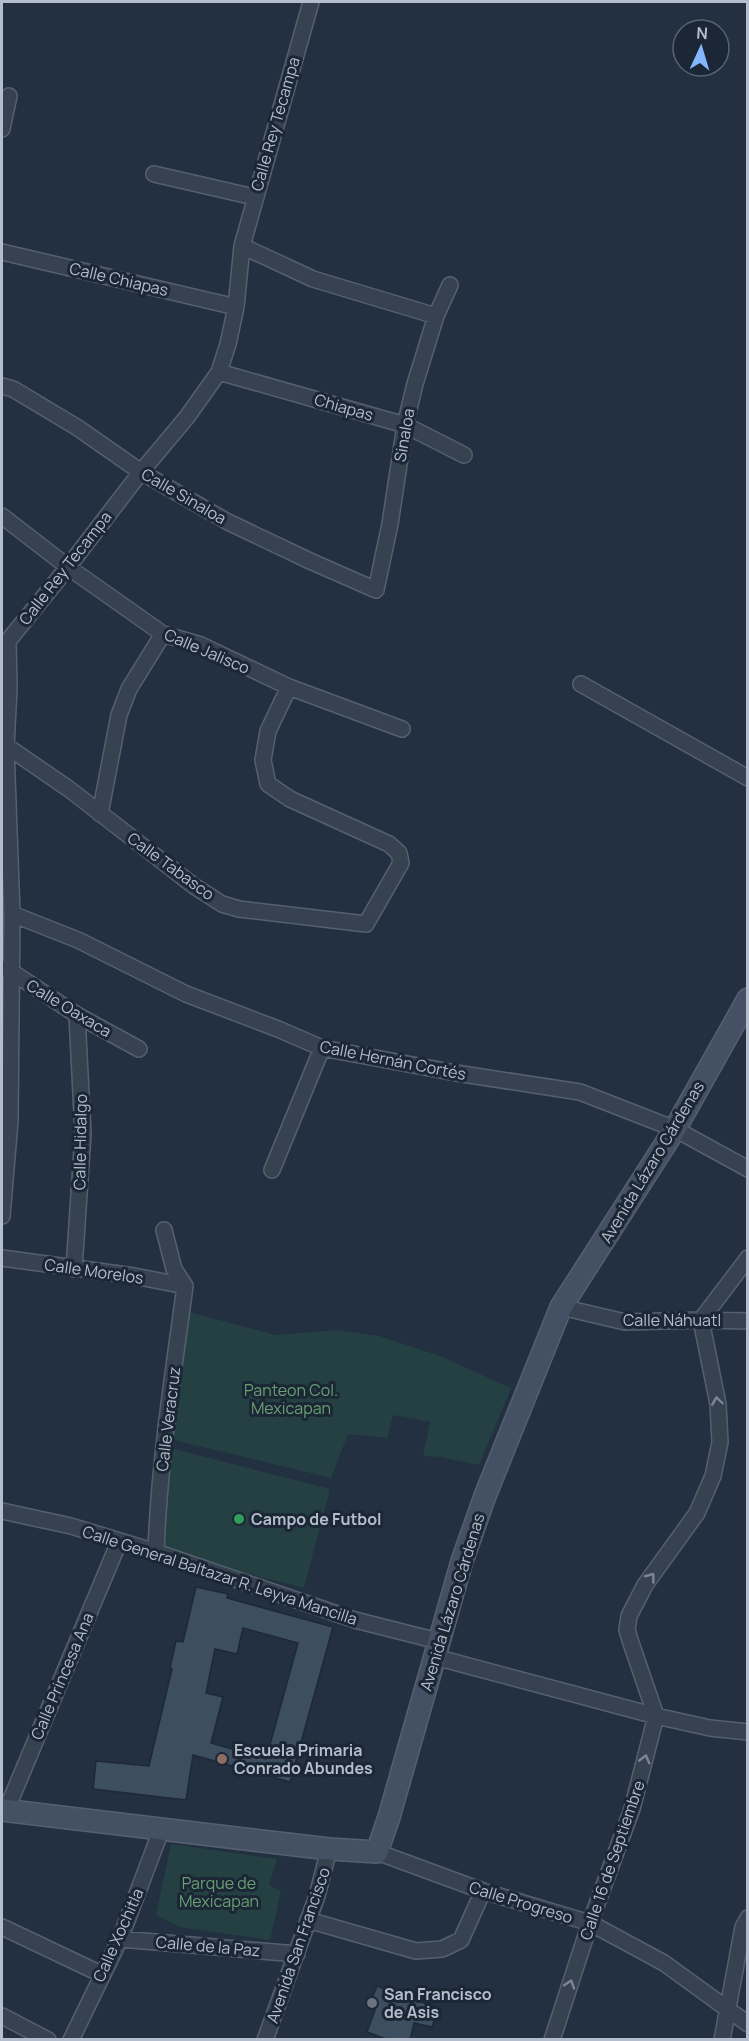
<svg xmlns="http://www.w3.org/2000/svg" width="749" height="2041" font-family="Manrope,sans-serif">
	<style>
		.green { fill: #244042 }
		.building { fill: #3e4e61; stroke: #1e2938; stroke-width: 1.5; fill-rule: evenodd }
		.lines { fill: none; stroke-linecap: round; stroke-linejoin: round }
		.minor-casing { stroke: #55606f; stroke-width: 18 }
		.secondary-casing { stroke: #55606f; stroke-width: 24 }
		.minor { stroke: #374251; stroke-width: 15 }
		.secondary { stroke: #445164; stroke-width: 21 }
		.oneway { stroke: #7b8695 }
		.leisure-dot { fill: #2e9e5b; stroke: #1c2736; stroke-width: 2 }
		.education-dot { fill: #8d6e63; stroke: #1c2736; stroke-width: 2 }
		.worship-dot { fill: #6b7280; stroke: #1c2736; stroke-width: 2 }
		.labels { text-anchor: middle; stroke-width: 6; stroke-linejoin: round; paint-order: stroke }
		.street-label { font-size: 16px; fill: #b3bdcc; stroke: #1c2736 }
		.park-label { font-size: 16px; fill: #689f73; stroke: #1c2736 }
		.poi-label { font-size: 16px; font-weight: bold; fill: #b3bdcc; stroke: #1c2736; text-anchor: start }
	</style>
	<rect width="100%" height="100%" fill="#223041"/>
	<path class="green" d="M189,1312L276,1335L337,1330L379,1336L440,1356L511,1388L479,1465L441,1457L423,1456L430,1422L393,1415L387,1438L348,1434L331,1478L170,1439Z
		M174,1449L330,1489L304,1588L148,1548Z
		M171,1844L277,1859L269,1885L281,1891L270,1940L179,1927L156,1915Z"/>
	<path class="building" d="M196,1587L228,1594L227,1598L333,1627L290,1782L193,1755L186,1800L93,1789L96,1761L149,1766L172,1669L170,1668L176,1641L183,1642ZM243,1628L298,1643L266,1759L211,1743L223,1697L206,1693L215,1649L237,1654Z
		M377,1986L438,2008L432,2027L414,2023L410,2040H389L367,2032L375,2010L368,2008Z"/>
	<g class="lines">
		<g class="minor-casing">
			<path id="minor" d="M2,129L9,96
				M154,174L254,197
				M242,246L313,279L436,316
				M2,252L236,307
				M219,372L405,425L464,455
				M2,386L13,389L78,428L141,472L228,522L310,561L376,590L390,524L405,425L415,384L436,316L450,285
				M2,516L68,567L163,634L201,645L289,687L402,729
				M581,684L748,778
				M2,743L69,789L194,886L222,904L239,909L366,924L401,863L399,853L389,844L290,799L268,784L263,760L268,731L289,687
				M100,814L119,715L129,689L163,634
				M12,914L78,940L186,994L278,1029L322,1048L456,1073L580,1092L675,1129L748,1169
				M6,968L77,1015L139,1049
				M272,1170L322,1048
				M2,1216L10,1121L12,914L6,747L9,688L8,641L68,567L141,472L187,417L219,372L228,344L236,307L242,246L311,2
				M164,1230L174,1269L185,1286
				M2,1258L134,1276L185,1286
				M74,1269L83,1134L77,1015
				M561,1307L625,1322L701,1320L748,1321
				M2,1511L71,1526L156,1552L355,1620L438,1641
				M156,1552C159,1463 173,1375 185,1286
				M435,1657L656,1716L710,1728L748,1732
				M6,1811L119,1542
				M377,1852L483,1891L590,1923L664,1963L748,2024
				M308,1920L416,1951L442,1949L461,1940L483,1891
				M2,1927L101,1974
				M120,1939L297,1954
				M2,2016L48,2040
				M71,2040L120,1939L162,1828
				M265,2040L317,1896L329,1849
				M552,2040L590,1923L632,1809L656,1716L631,1643L627,1630L629,1616L645,1585L697,1513L713,1476L720,1442L718,1404L701,1320L748,1258
				M722,2040L743,1927L748,1918"/>
		</g>
		<g class="secondary-casing">
			<path id="secondary" d="M2,1810L329,1849L377,1852L389,1817L462,1561L485,1496L561,1307L675,1129L748,999"/>
		</g>
		<use href="#minor" class="minor"/>
		<use href="#secondary" class="secondary"/>
	</g>
	<defs><path id="oneway-chevron" d="M-2-3.5L2.5 0L-2 3.5" fill="none" stroke-width="1.6" stroke-linecap="round" stroke-linejoin="round" transform="scale(1.5)"/></defs>
	<g class="oneway">
		<use href="#oneway-chevron" transform="translate(717 1401) rotate(-98)"/>
		<use href="#oneway-chevron" transform="translate(651 1577) rotate(-53)"/>
		<use href="#oneway-chevron" transform="translate(645 1759) rotate(-75)"/>
		<use href="#oneway-chevron" transform="translate(570 1984) rotate(-72)"/>
	</g>
	<circle class="leisure-dot" cx="239" cy="1519" r="6"/>
	<circle class="education-dot" cx="222" cy="1759" r="6"/>
	<circle class="worship-dot" cx="372" cy="2003" r="6"/>
	<g class="labels">
		<g class="street-label">
			<text transform="translate(275 124) rotate(-74)" y="6">Calle Rey Tecampa</text>
			<text transform="translate(119 279) rotate(13)" y="6">Calle Chiapas</text>
			<text transform="translate(344 407) rotate(16)" y="6">Chiapas</text>
			<text transform="translate(404 435) rotate(-80)" y="6">Sinaloa</text>
			<text transform="translate(184 496) rotate(30)" y="6">Calle Sinaloa</text>
			<text transform="translate(65 568) rotate(-52)" y="6">Calle Rey Tecampa</text>
			<text transform="translate(207 651) rotate(23)" y="6">Calle Jalisco</text>
			<text transform="translate(171 866) rotate(36)" y="6">Calle Tabasco</text>
			<text transform="translate(69 1008) rotate(31)" y="6">Calle Oaxaca</text>
			<text transform="translate(393 1060) rotate(11)" y="6">Calle Hernán Cortés</text>
			<text transform="translate(80 1142) rotate(-89)" y="6">Calle Hidalgo</text>
			<text transform="translate(652 1162) rotate(-59)" y="6">Avenida Lázaro Cárdenas</text>
			<text transform="translate(94 1271) rotate(8)" y="6">Calle Morelos</text>
			<text x="672" y="1326">Calle Náhuatl</text>
			<text transform="translate(168 1419) rotate(-83)" y="6">Calle Veracruz</text>
			<text transform="translate(220 1575) rotate(18)" y="6">Calle General Baltazar R. Leyva Mancilla</text>
			<text transform="translate(452 1602) rotate(-73)" y="6">Avenida Lázaro Cárdenas</text>
			<text transform="translate(62 1676) rotate(-67)" y="6">Calle Princesa Ana</text>
			<text transform="translate(612 1860) rotate(-71)" y="6">Calle 16 de Septiembre</text>
			<text transform="translate(521 1902) rotate(17)" y="6">Calle Progreso</text>
			<text transform="translate(118 1935) rotate(-66)" y="6">Calle Xochitla</text>
			<text transform="translate(298 1945) rotate(-71)" y="6">Avenida San Francisco</text>
			<text transform="translate(208 1946) rotate(5)" y="6">Calle de la Paz</text>
		</g>
		<g class="park-label">
			<text x="291" y="1396">Panteon Col.<tspan x="291" dy="18">Mexicapan</tspan></text>
			<text x="219" y="1889">Parque de<tspan x="219" dy="18">Mexicapan</tspan></text>
		</g>
		<g class="poi-label">
			<text x="251" y="1525">Campo de Futbol</text>
			<text x="234" y="1756">Escuela Primaria<tspan x="234" dy="18">Conrado Abundes</tspan></text>
			<text x="384" y="2000">San Francisco<tspan x="384" dy="18">de Asis</tspan></text>
		</g>
	</g>
	<rect width="749" height="2041" fill="none" stroke="#b3bdcc" stroke-width="6"/>
	<g transform="translate(701 48) rotate(4)"><circle r="28" fill="#1c2736" stroke="#586372" stroke-width="1.5"/>
	<path d="M0-4.5L10 22L0 15L-10 22Z" fill="#85b7ff"/>
	<text y="-9" font-size="16" font-weight="bold" text-anchor="middle" fill="#b3bdcc">N</text>
	</g>
</svg>
